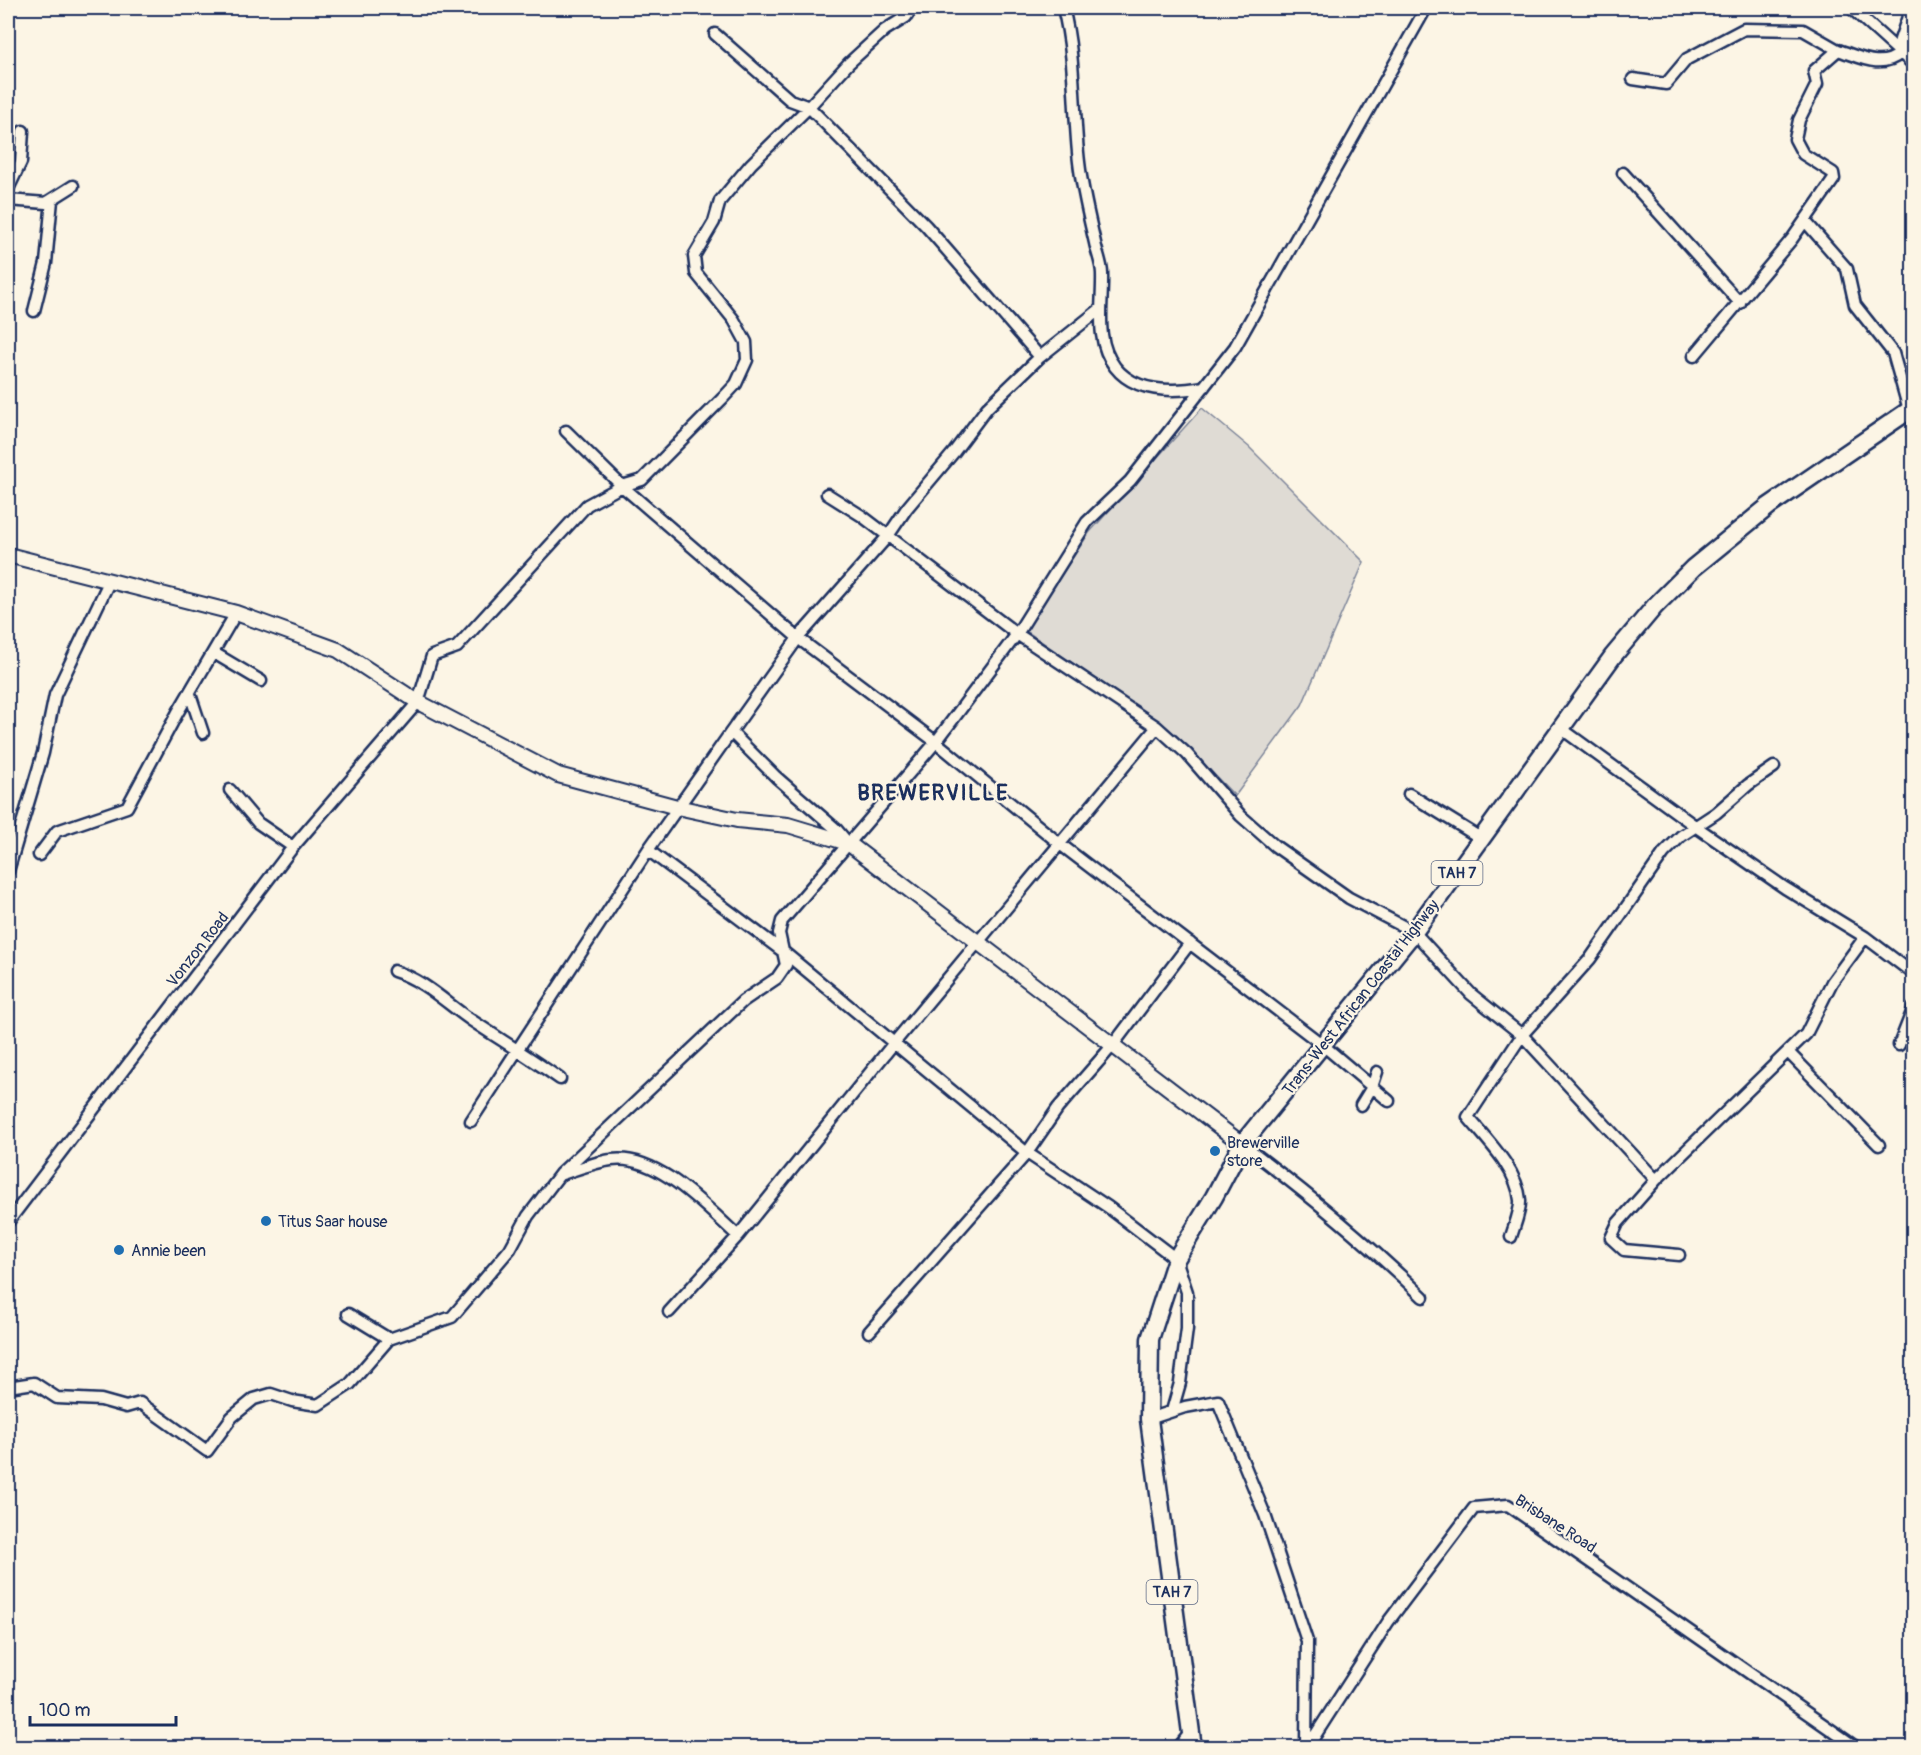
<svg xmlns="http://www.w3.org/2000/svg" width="1921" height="1755" font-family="Pangolin,sans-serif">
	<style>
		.green { fill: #dfdbd4; stroke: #7d8599; stroke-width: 1.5 }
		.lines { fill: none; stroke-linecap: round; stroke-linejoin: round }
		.minor-casing { stroke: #1b2f5e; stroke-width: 15 }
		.major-casing { stroke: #1b2f5e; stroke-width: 18 }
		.highway-casing { stroke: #1b2f5e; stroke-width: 21 }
		.minor { stroke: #fcf5e5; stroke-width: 10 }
		.major { stroke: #fcf5e5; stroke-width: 14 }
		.highway { stroke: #fcf5e5; stroke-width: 16 }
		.poi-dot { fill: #1f6fb2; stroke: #fcf5e5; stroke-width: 2 }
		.labels { text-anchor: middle; stroke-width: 4.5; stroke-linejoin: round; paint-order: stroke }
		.shield { fill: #fcf5e5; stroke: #5e6a86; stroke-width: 1.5 }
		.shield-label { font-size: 15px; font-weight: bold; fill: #1b2f5e }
		.street-label { font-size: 16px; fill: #1b2f5e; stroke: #fcf5e5 }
		.poi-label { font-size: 16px; fill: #1b2f5e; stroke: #fcf5e5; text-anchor: start }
		.district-label { font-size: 22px; font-weight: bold; letter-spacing: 1.5px; fill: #1b2f5e; stroke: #fcf5e5 }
	</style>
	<rect width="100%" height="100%" fill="#fcf5e5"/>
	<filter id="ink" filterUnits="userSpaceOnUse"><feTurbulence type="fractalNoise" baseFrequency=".0167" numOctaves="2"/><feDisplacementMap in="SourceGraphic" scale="12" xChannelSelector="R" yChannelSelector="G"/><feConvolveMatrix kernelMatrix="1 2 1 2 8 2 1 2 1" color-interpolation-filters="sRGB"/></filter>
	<g filter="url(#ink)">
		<path class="green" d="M1202,408L1249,447L1364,562L1302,705L1235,796L1175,734L1025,630L1089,533Z"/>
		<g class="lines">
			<g class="minor-casing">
				<path id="minor" d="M1063,8C1076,58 1073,111 1079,162C1082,189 1089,217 1095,243C1097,253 1102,264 1102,274C1103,306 1094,340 1115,367C1136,394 1175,392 1204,387
					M1851,8L1914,65
					M715,34L790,100L809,107L926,226L1040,357
					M1633,79L1666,84L1687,59L1744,29L1803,30L1838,50
					M1623,173L1740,303
					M8,189L21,162L23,131
					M8,200L46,203L73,186
					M1805,221L1847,269L1855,305L1893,353L1909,410
					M34,311L46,263L52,200
					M1694,356L1792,239L1834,179L1833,173L1803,154L1795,139L1799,120L1817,84L1814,71L1838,50C1860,57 1881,70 1901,53L1900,40L1911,8
					M622,486L798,638L936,742L1060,844L1324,1046L1389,1101
					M622,486L642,480L722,399L736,384L747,360L746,342L734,320L696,273L694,256L714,222L720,201L751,164L805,111L849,63L885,30L906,17L912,8
					M827,494L862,516L1017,634L1157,727L1187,754L1241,816L1275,846L1349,898L1414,932L1471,994L1522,1035L1656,1180
					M214,653L261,681
					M190,694L203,733
					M1562,729L1695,826L1785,888L1865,937L1914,974
					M731,732L648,850L785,953L1027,1153L1108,1207L1176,1259L1187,1292V1329L1180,1383L1172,1411
					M230,790L258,823L293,847
					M1409,794L1482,839
					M848,843L837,830L776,777L731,732L798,638L888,536L907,508L954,452L987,408L1040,357L1099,310
					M39,855L57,831L127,807L178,712L236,613
					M8,871L43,753L55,695L109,582
					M394,971C424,980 446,1003 471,1020C501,1040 531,1058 560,1079
					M1899,1045L1914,1007
					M1788,1052L1879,1145
					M1361,1105L1372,1087L1377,1072
					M471,1121L648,850
					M1242,1144C1306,1192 1366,1241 1423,1297
					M562,1174C578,1169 595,1162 611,1160C657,1153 707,1208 738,1236
					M8,1222L293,847L418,702L432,656L457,647L587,505L622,486L566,431
					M1511,1237C1514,1226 1521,1211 1520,1200C1517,1169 1487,1140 1468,1117L1522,1035L1590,959L1664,853L1681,836L1716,813L1748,785L1774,767
					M1679,1255L1624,1250L1611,1238L1618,1223L1656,1180L1806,1034L1832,982L1865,937
					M669,1312L738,1236L894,1043L1157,727
					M348,1314L389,1339
					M869,1332L1027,1153L1058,1108L1113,1045L1190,943
					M8,1387L34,1383L57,1398L101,1400L126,1407L140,1403L207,1451L232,1417L254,1399L271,1394L292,1401L318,1405L350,1384L389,1339L452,1317L510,1249L528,1216L560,1174L743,1001L777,978L786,965L779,933L782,921L936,742L1017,634L1087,522L1130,481L1235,347L1426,8
					M1149,1419L1185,1407L1218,1401L1265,1515L1307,1641L1306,1747
					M1178,1748L1191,1732
					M1307,1748L1388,1622L1474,1508L1508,1505L1857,1748"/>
			</g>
			<g class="major-casing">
				<path id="major" d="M8,555L236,613L338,650L418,702L558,775L677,807L737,820L788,825L848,843L1242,1144"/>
			</g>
			<g class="highway-casing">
				<path id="highway" d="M1193,1748L1149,1419L1150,1339L1176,1259L1214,1197L1242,1144L1414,932L1613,656L1655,606L1693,568L1769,506L1914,407"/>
			</g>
			<use href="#minor" class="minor"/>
			<use href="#major" class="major"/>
			<use href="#highway" class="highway"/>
		</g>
	</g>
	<g class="poi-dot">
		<circle cx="1215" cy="1151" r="6"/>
		<circle cx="266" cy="1221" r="6"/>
		<circle cx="119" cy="1250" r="6"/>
	</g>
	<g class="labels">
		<g class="shield">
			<rect x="1431.5" y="861" width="51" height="24" rx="4.5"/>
			<rect x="1146.5" y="1580" width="51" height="24" rx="4.5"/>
		</g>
		<g class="shield-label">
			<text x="1457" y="878">TAH 7</text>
			<text x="1172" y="1597">TAH 7</text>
		</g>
		<g class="street-label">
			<text transform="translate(197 949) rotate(-52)" y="6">Vonzon Road</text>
			<text transform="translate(1360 997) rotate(-52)" y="6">Trans-West African Coastal Highway</text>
			<text transform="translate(1556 1523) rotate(33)" y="6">Brisbane Road</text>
		</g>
		<g class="poi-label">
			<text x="1227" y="1148">Brewerville<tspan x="1227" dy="18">store</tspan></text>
			<text x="278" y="1227">Titus Saar house</text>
			<text x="131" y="1256">Annie been</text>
		</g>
		<g class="district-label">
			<text x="933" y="800">BREWERVILLE</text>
		</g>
	</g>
	<rect width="1921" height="1755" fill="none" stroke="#fcf5e5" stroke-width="30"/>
	<rect x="15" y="15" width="1891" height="1725" fill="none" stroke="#1b2f5e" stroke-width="2" filter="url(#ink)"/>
	<path d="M30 1716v9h146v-9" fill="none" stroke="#1b2f5e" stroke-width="3"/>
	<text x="39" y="1716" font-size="18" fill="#1b2f5e" stroke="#fcf5e5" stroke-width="4.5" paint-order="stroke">100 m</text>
</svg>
